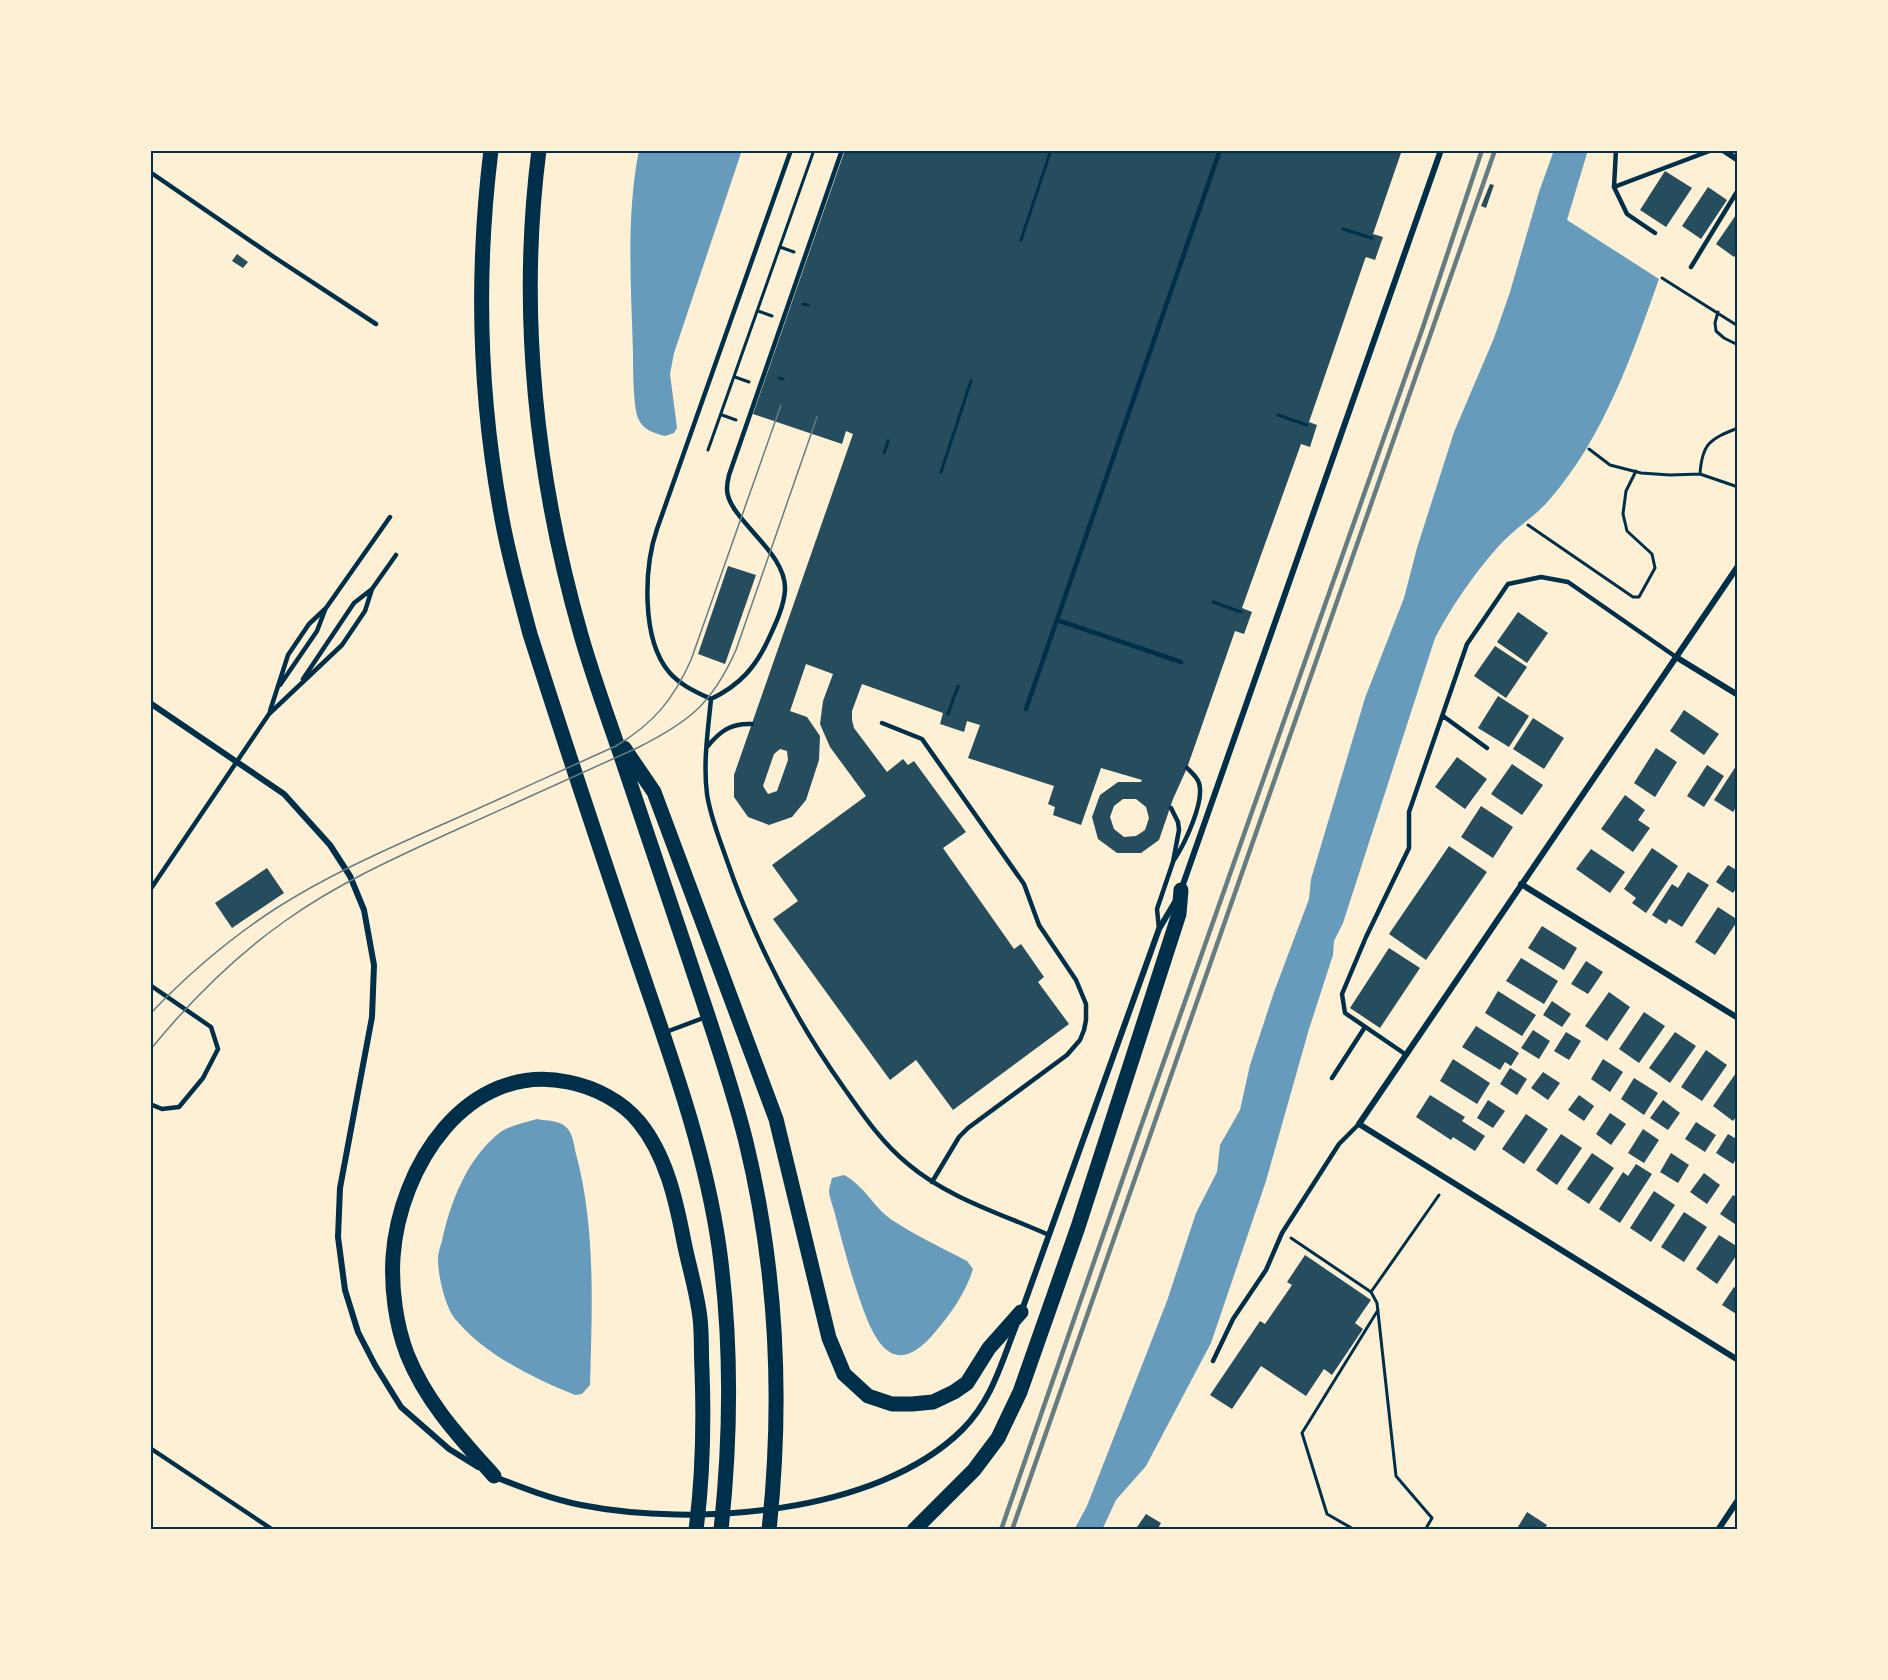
<svg xmlns="http://www.w3.org/2000/svg" width="1888" height="1680" font-family="'Roboto Condensed',sans-serif">
	<style>
		.water { fill: #669bbc }
		.building { fill: #264d5e; fill-rule: evenodd }
		.lines { fill: none; stroke-linecap: round; stroke-linejoin: round }
		.path { stroke: #003049; stroke-width: 3 }
		.service { stroke: #003049; stroke-width: 4.5 }
		.minor { stroke: #003049; stroke-width: 6 }
		.primary { stroke: #003049; stroke-width: 15 }
		.tram { stroke: #657d81; stroke-width: 1.5 }
		.rail { stroke: #657d81; stroke-width: 4.5 }
		.neatline { fill: none; stroke: #003049; stroke-width: 2 }
	</style>
	<rect width="100%" height="100%" fill="#fdf0d5"/>
	<path class="water" d="M639,150H742L674,353L670,374L677,428L674,433L665,436C655,433 644,431 639,420C633,411 633,365 633,352C631,285 626,216 639,150Z
		M1554,150H1588L1567,220L1659,279C1632,355 1604,437 1550,499C1535,517 1512,530 1497,548C1473,575 1452,606 1435,638L1343,923L1334,941L1333,955L1309,1029L1266,1181L1211,1343L1146,1466L1116,1500L1102,1530H1074L1087,1506L1167,1301L1196,1213L1217,1172L1220,1145L1240,1110L1250,1065L1274,992L1309,899L1311,879L1365,698L1404,598L1417,548L1454,432L1494,338L1510,292L1539,192Z
		M537,1119C547,1121 560,1120 567,1128C573,1134 574,1146 576,1154C596,1228 592,1309 590,1385L582,1394L575,1395C535,1379 485,1355 456,1320C445,1307 438,1276 438,1259C438,1253 440,1247 442,1241C450,1203 467,1159 498,1134C509,1125 524,1123 537,1119Z
		M844,1175C866,1187 872,1206 892,1220C915,1235 942,1248 967,1261L973,1269C966,1292 952,1312 936,1331C884,1395 866,1316 852,1276C846,1255 840,1235 835,1214C833,1207 830,1199 829,1192C829,1187 831,1183 832,1178Z"/>
	<path class="building" d="M845,150H1402L1373,234L1383,237L1375,260L1366,257L1365,259L1309,422L1317,425L1310,447L1301,444L1242,608L1252,612L1244,634L1235,631L1187,768L1173,799L1159,840L1141,853H1117L1098,839L1092,817L1100,795L1118,782H1141L1142,780L1101,768L1081,825L1053,815L1055,807L1048,804L1054,786L968,758L980,725L967,721L964,732L940,724L943,713L862,684L852,711V720L854,728L887,772L903,759L908,765L914,761L966,832L943,848L1014,949L1021,944L1044,977L1038,982L1069,1024L953,1110L916,1060L890,1080L773,919L798,901L772,865L866,796L830,747L820,724L823,701L833,674L806,664L790,711L807,717L820,736L819,760L806,800L792,817L769,825L748,817L734,797V775L853,434L846,431L842,444L753,414ZM780,749L787,751L788,760L777,791L768,794L763,786L774,754ZM1123,799H1136L1146,807L1149,818L1145,830L1136,836L1124,837L1114,829L1110,817L1114,806Z
		M1665,171L1692,188L1666,227L1640,210Z
		M1490,184L1494,185L1486,208L1481,206Z
		M1708,187L1727,200L1701,239L1682,226Z
		M1738,212V251L1734,257L1716,244Z
		M237,254L248,262L243,268L232,261Z
		M728,566L756,575L725,664L698,654Z
		M1518,612L1548,633L1527,663L1497,642Z
		M1495,646L1527,667L1506,698L1474,676Z
		M1498,696L1529,716L1509,747L1478,728Z
		M1684,710L1719,734L1704,755L1670,731Z
		M1533,718L1564,738L1544,769L1513,749Z
		M1656,748L1677,762L1655,797L1634,783Z
		M1457,757L1487,779L1465,809L1435,787Z
		M1738,763V804L1733,812L1714,800Z
		M1512,764L1543,785L1522,815L1491,794Z
		M1707,765L1724,776L1704,807L1687,796Z
		M1625,795L1645,810L1638,820L1650,828L1633,852L1601,829Z
		M1481,806L1513,827L1493,858L1461,837Z
		M1449,846L1487,872L1426,960L1389,934Z
		M1652,848L1678,866L1646,913L1632,903L1636,898L1624,889Z
		M1591,849L1625,872L1610,893L1576,869Z
		M1728,865L1738,871V886L1733,893L1716,882Z
		M267,868L284,893L232,928L215,903Z
		M1688,872L1709,885L1682,927L1669,919L1666,924L1652,915L1672,884L1678,888Z
		M1718,907L1738,920L1715,955L1695,942Z
		M1542,926L1577,948L1564,970L1528,948Z
		M1389,948L1420,968L1380,1028L1350,1008Z
		M1521,958L1558,981L1544,1004L1506,981Z
		M1586,961L1603,972L1588,994L1571,984Z
		M1498,991L1536,1015L1522,1036L1485,1013Z
		M1609,992L1630,1007L1607,1041L1585,1026Z
		M1552,1001L1571,1014L1562,1027L1543,1015Z
		M1644,1012L1665,1026L1639,1063L1619,1049Z
		M1476,1026L1519,1053L1511,1066L1505,1062L1500,1070L1462,1047Z
		M1533,1030L1550,1041L1539,1059L1521,1048Z
		M1566,1032L1581,1041L1569,1060L1554,1051Z
		M1675,1032L1696,1046L1670,1083L1649,1068Z
		M1706,1050L1727,1065L1702,1101L1681,1087Z
		M1453,1059L1490,1083L1477,1104L1440,1081Z
		M1603,1059L1623,1072L1610,1092L1591,1079Z
		M1510,1068L1527,1079L1517,1095L1500,1084Z
		M1738,1070V1114L1733,1121L1713,1106Z
		M1543,1072L1560,1083L1548,1100L1531,1088Z
		M1634,1078L1658,1093L1644,1115L1621,1099Z
		M1430,1095L1465,1117L1462,1121L1485,1136L1475,1151L1453,1137L1451,1140L1416,1117Z
		M1579,1095L1594,1106L1584,1121L1568,1110Z
		M1488,1100L1505,1111L1493,1128L1477,1118Z
		M1663,1100L1680,1113L1668,1130L1650,1118Z
		M1610,1113L1626,1124L1611,1145L1596,1134Z
		M1526,1114L1548,1129L1524,1164L1502,1149Z
		M1696,1122L1716,1135L1705,1152L1685,1139Z
		M1643,1129L1659,1140L1644,1163L1628,1153Z
		M1561,1134L1582,1148L1557,1185L1536,1170Z
		M1728,1134L1738,1140V1156L1733,1164L1716,1153Z
		M1592,1153L1614,1168L1589,1204L1567,1189Z
		M1671,1153L1689,1165L1678,1183L1660,1172Z
		M1636,1164L1652,1174L1620,1223L1599,1209L1623,1172L1628,1176Z
		M1704,1173L1720,1185L1707,1204L1690,1192Z
		M1654,1191L1675,1205L1651,1242L1630,1228Z
		M1733,1195L1738,1198V1226L1720,1214Z
		M1684,1212L1707,1227L1684,1262L1661,1247Z
		M1719,1235L1738,1247V1253L1717,1284L1696,1269Z
		M1305,1255L1371,1300L1355,1323L1363,1329L1332,1375L1324,1369L1306,1396L1261,1366L1232,1409L1210,1395L1260,1321L1265,1324L1292,1285L1287,1282Z
		M1734,1287L1738,1290V1315L1722,1305Z
		M1527,1512L1547,1525L1544,1530H1516Z
		M1146,1514L1161,1523L1157,1530H1135Z"/>
	<g class="lines">
		<path class="path" d="M1343,229L1372,238
			M1021,240L1051,150
			M780,247L794,252
			M1662,278L1738,326
			M803,304L808,305
			M758,311L772,316
			M1718,312L1715,323L1716,331L1724,338L1738,345
			M735,377L749,382
			M779,378L783,379
			M722,415L736,420
			M1278,415L1307,425
			M1589,449L1610,465L1641,473L1670,475L1700,474L1738,487
			M708,450L814,150
			M884,453L888,441
			M941,472L971,381
			M1700,474C1702,443 1710,439 1738,428
			M1528,525L1633,597H1639L1655,568L1652,554L1627,531L1623,514L1626,491L1636,471
			M1213,602L1241,612
			M948,714L958,686
			M1291,1238L1371,1292L1439,1195
			M1371,1292L1377,1303L1396,1476L1432,1518L1425,1530
			M1355,1530L1327,1514L1302,1433L1378,1310"/>
		<path class="service" d="M150,172L274,257L376,324
			M1614,187L1616,150
			M1655,233L1627,214L1614,187L1712,150
			M1691,267L1738,190
			M1057,620L1181,662
			M303,679L354,603L372,589L396,555
			M280,685L317,631L325,610
			M711,699C708,730 703,763 707,794C710,815 718,835 725,855C754,940 792,1015 844,1088C863,1115 882,1143 908,1164C948,1198 1002,1214 1049,1235
			M711,699C740,685 756,667 769,638C776,623 784,606 785,590C787,551 727,519 727,489C727,484 728,479 729,475L842,150
			M711,699C696,692 680,685 669,672C641,639 644,567 657,529L791,150
			M1026,709L1220,150
			M270,711L288,655L309,624L326,608L390,517
			M1443,716L1487,748
			M882,723L922,739L1024,884L1039,925L1076,980L1086,1004V1020L1084,1030L1080,1040L1067,1055L968,1128L959,1137L932,1182
			M707,747C720,731 731,723 752,724
			M1174,860C1184,845 1205,802 1199,783C1197,777 1192,773 1187,768
			M150,890L269,714L342,645L365,611L372,589
			M1159,929L1157,909L1173,862L1179,830L1178,822L1171,808
			M150,985L211,1027L218,1049L203,1078L179,1107L162,1109L150,1104
			M666,1032L706,1017
			M1405,1054L1345,1013L1342,994L1366,937L1409,848V812L1467,644L1508,584L1541,577L1568,582L1676,657
			M1332,1078L1365,1027
			M1213,1361L1233,1319L1266,1270L1282,1233L1339,1144L1359,1124
			M150,1448L273,1530"/>
		<path class="minor" d="M1723,150L1738,160
			M1738,566L1359,1124L1738,1360
			M1676,657L1738,695
			M150,703L284,794L330,845L350,876L364,910L374,965L372,1017L340,1188L338,1237L345,1290L358,1332L375,1365L401,1407L449,1449L478,1467
			M1521,884L1738,1018
			M1181,890L1441,150
			M1022,1310L1159,929L1175,902
			M495,1477C523,1488 551,1499 581,1505C694,1527 876,1515 962,1430C992,1400 1001,1364 1016,1326
			M1718,1530L1738,1500"/>
		<path class="primary" d="M491,150C476,272 479,398 502,519C509,558 520,596 530,634C565,744 601,852 638,961C670,1055 705,1149 719,1247C732,1341 731,1436 721,1530
			M539,150C518,312 536,478 581,635C592,674 606,712 619,750C645,828 672,907 698,986C715,1037 733,1089 746,1142C777,1270 783,1399 769,1530
			M624,748L654,792L776,1119L829,1338L844,1374L868,1396L892,1404H912L933,1402L954,1392L967,1383L989,1348L1021,1312
			M494,1476C460,1438 426,1402 407,1354C396,1325 391,1289 393,1257C399,1168 466,1061 568,1082C594,1087 622,1101 639,1122C666,1155 676,1200 684,1242C689,1267 697,1292 700,1318C702,1335 701,1353 702,1370C704,1424 703,1476 696,1530
			M914,1530L974,1470L998,1438L1020,1392L1078,1227L1179,914L1181,890"/>
		<path class="tram" d="M150,1014C188,974 229,939 275,909C328,875 385,850 441,825C500,799 558,772 616,746C654,723 673,700 691,660L781,405
			M150,1050C190,1001 234,957 285,921C338,883 399,856 458,829C518,802 578,775 637,748C689,722 712,704 736,650L817,417"/>
		<path class="rail" d="M1001,1530L1140,1129L1423,327L1482,150
			M1012,1530L1495,150"/>
	</g>
	<rect width="1888" height="1680" fill="none" stroke="#fdf0d5" stroke-width="303"/>
	<rect x="152" y="152" width="1584" height="1376" class="neatline"/>
</svg>
